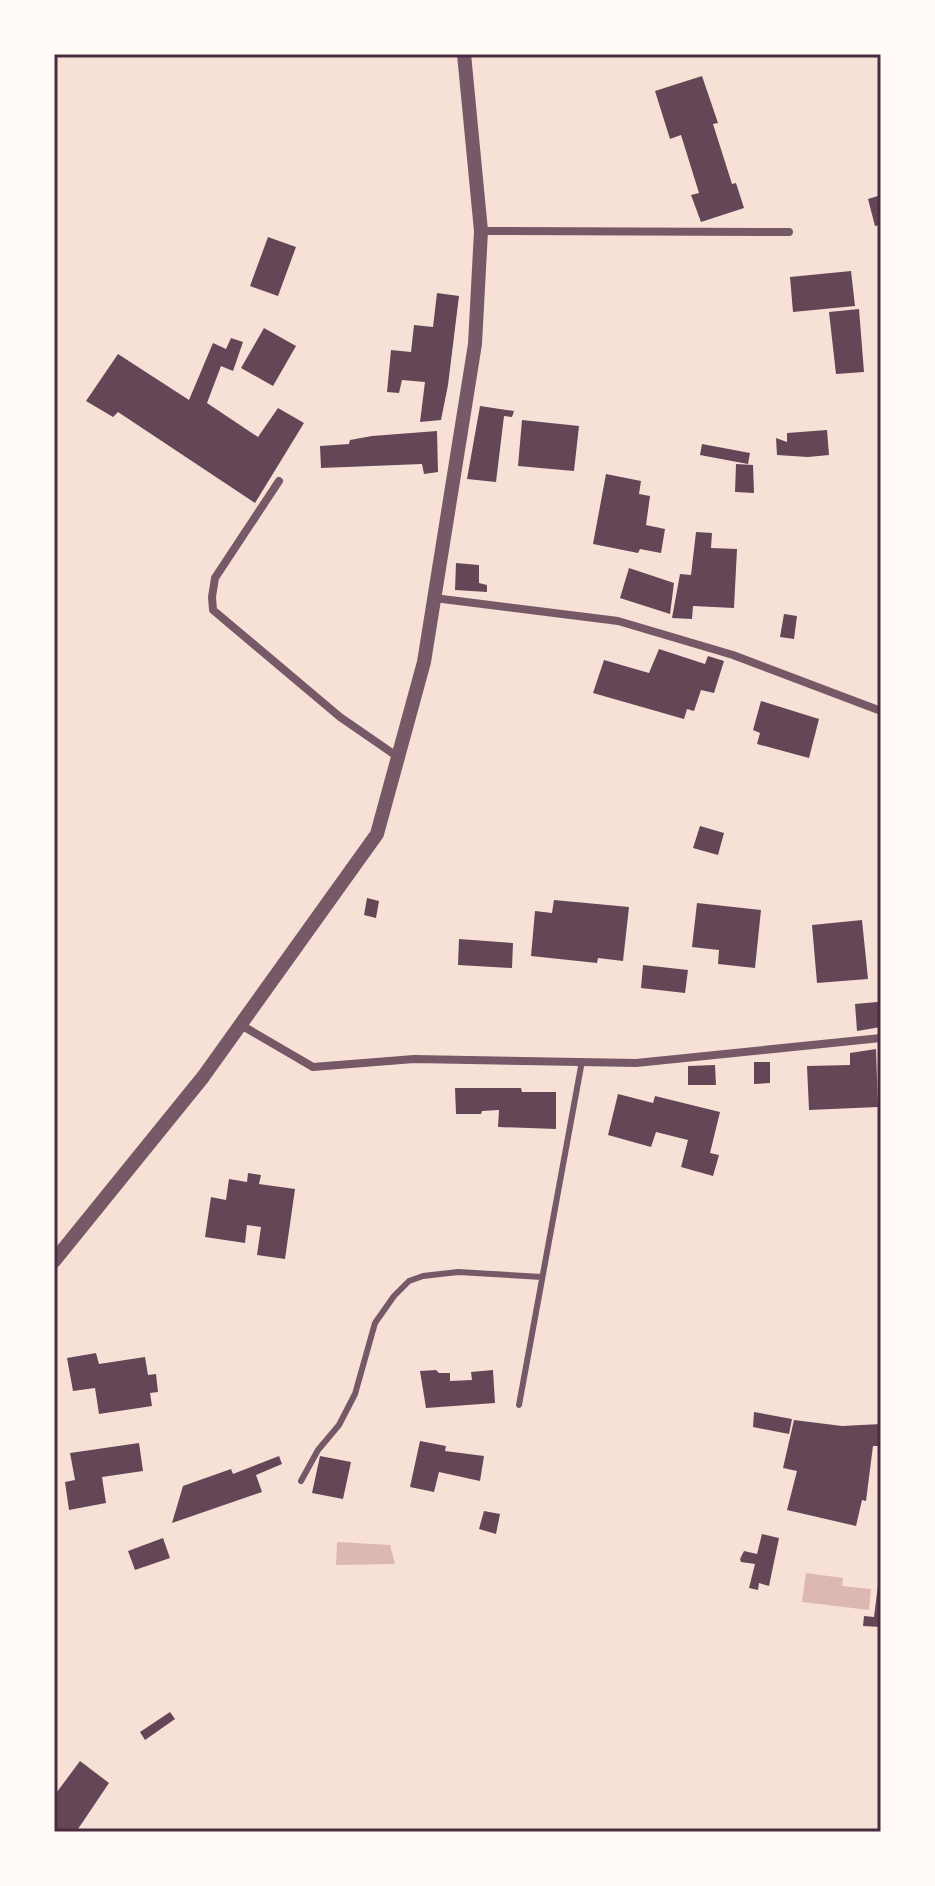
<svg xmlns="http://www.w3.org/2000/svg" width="935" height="1886" font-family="Karla,sans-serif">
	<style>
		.water { fill: #dcb8b0 }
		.building { fill: #644757 }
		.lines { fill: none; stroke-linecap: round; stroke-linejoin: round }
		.service { stroke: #755966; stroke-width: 6 }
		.minor { stroke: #755966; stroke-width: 8 }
		.tertiary { stroke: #755966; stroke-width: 14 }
		.neatline { fill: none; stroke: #4a2c40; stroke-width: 3 }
	</style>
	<rect width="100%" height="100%" fill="#f7e1d7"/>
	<path class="water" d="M337,1542L390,1545L395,1564L336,1565Z
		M806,1573L843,1578L842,1586L871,1589L869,1610L802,1602Z"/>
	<path class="building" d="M702,76L718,123L713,124L732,184L736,183L744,208L701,222L691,195L699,193L681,135L670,139L655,91Z
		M881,195V225L875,226L868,199Z
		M268,237L296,247L278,296L250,286Z
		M851,271L855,306L793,312L790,277Z
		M437,293L459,296L448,385L441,420L420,422L425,382L402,380L399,393L387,392L391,350L411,352L414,325L433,327Z
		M859,309L864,372L836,374L829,312Z
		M264,328L296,346L273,386L241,368Z
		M231,338L243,342L233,371L221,366L207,403L258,437L278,408L304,423L255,503L118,412L113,417L86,401L118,354L189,400L213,343L226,349Z
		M480,406L514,411L512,417L504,416L496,482L467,479Z
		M522,420L579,426L574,471L518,466Z
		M827,430L829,455L808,457L777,455L776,438L787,442V433Z
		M437,431L438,472L424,474L422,464L321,468L320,446L349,444L350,440L372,436Z
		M702,444L750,453L748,464L700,455Z
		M736,464L753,465L754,493L735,492Z
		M606,474L641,481L639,494L650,496L646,525L665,529L661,553L640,549L638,553L593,544Z
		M696,532L712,533L711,548L737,549L734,608L693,606L692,619L672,618L680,574L691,575Z
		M456,563L479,565V583L487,585V592L455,590Z
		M629,568L674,583L670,614L620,598Z
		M784,614L797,616L794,639L780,637Z
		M659,649L705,664L708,656L724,661L714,693L701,690L694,711L687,709L684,719L593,693L604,660L649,673Z
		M761,701L819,719L809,758L757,744L760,733L753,730Z
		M700,826L724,833L718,855L693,848Z
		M367,898L379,901L376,918L364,915Z
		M554,900L629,907L623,961L598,958L597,963L531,956L535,911L552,913Z
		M697,903L761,910L755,968L718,964L719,950L692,947Z
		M862,920L868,979L817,983L812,925Z
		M459,939L513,943L512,968L458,965Z
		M643,965L688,970L685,993L641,988Z
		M877,1002H881V1027L857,1031L855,1004Z
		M876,1049L878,1107L809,1110L807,1066L850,1065V1053Z
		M754,1062H770V1083L754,1084Z
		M715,1065L716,1085H688V1066Z
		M455,1088H521L522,1092H556V1129L498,1127L499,1110L482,1111L481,1114H456Z
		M618,1094L653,1103L655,1096L720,1112L710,1153L719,1155L713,1176L681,1167L688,1140L656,1132L651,1147L608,1135Z
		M248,1173L261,1175L259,1184L295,1189L285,1259L257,1255L261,1227L247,1225L245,1243L205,1237L211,1197L226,1200L229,1179L247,1182Z
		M96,1353L99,1364L145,1357L148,1375L156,1374L158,1392L150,1393L152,1406L99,1414L95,1388L73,1391L67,1358Z
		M436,1370L439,1373H450V1381L472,1380L471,1372L493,1370L495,1403L426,1408L420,1371Z
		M754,1412L792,1419L789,1434L753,1427Z
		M794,1420L842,1426L881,1424V1446H873L866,1501L862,1500L856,1526L787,1510L797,1471L783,1468Z
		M420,1441L446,1446L445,1451L484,1456L480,1481L439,1472L434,1492L410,1487Z
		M139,1443L143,1471L102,1477L106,1503L69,1510L65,1482L75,1480L70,1453Z
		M279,1456L282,1464L256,1475L262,1492L172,1523L183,1486L231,1469L233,1474Z
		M320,1456L351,1462L343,1499L312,1493Z
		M484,1511L500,1514L496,1534L479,1529Z
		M762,1534L779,1538L769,1586L759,1583L758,1590L749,1588L755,1564L741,1562L740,1559L744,1551L757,1554Z
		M163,1538L170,1558L135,1570L128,1551Z
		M878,1585H881V1627L863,1626L864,1616L874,1617Z
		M170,1712L175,1719L145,1740L140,1732Z
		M80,1761L109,1783L76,1832H54V1796Z"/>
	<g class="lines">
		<path class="service" d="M519,1405L582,1061
			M301,1481L318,1450L339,1425L355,1394L375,1323L394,1296L409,1281L423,1276L458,1272L542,1277"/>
		<path class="minor" d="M481,231L789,232
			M279,481L215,578L212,597L213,610L340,717L398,757
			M434,598L618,621L733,655L881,711
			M241,1025L313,1067L414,1059L636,1063L881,1038"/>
		<path class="tertiary" d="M54,1261L203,1077L377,834L424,662L475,344L481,231L464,54"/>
	</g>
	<rect width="935" height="1886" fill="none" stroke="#fffaf5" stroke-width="112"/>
	<rect x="56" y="56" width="823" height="1774" class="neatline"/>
</svg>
